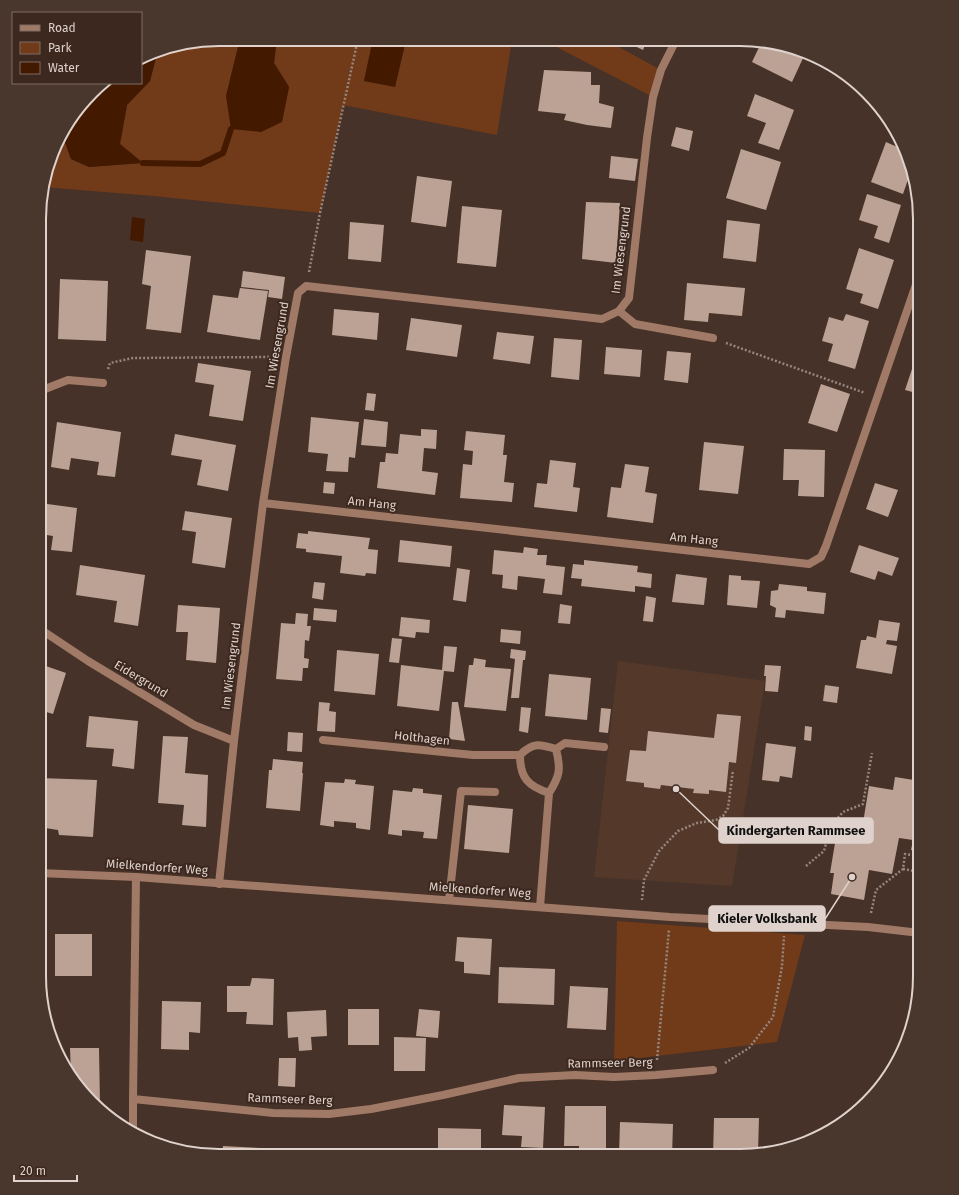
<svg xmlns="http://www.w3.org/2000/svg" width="959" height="1195" font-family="'Fira Sans',sans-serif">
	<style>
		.built { fill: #54392b }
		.green { fill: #713a19 }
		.water { fill: #431900 }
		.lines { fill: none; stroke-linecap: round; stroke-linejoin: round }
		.stream { stroke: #431900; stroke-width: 6 }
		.building { fill: #bba295 }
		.path { stroke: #96867e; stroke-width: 2.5; stroke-dasharray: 2 2; stroke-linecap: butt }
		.service { stroke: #a07a66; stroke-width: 8 }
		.minor { stroke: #a07a66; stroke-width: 8 }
		.tertiary { stroke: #a07a66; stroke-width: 8 }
		.labels { text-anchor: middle; stroke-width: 4; stroke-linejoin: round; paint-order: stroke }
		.street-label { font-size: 12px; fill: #dfd2cc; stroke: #3c281e }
		.rim { fill: none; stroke: #dfd2cc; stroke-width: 2 }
		.leader { fill: none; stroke: #dfd2cc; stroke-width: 1.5 }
		.callout-dot { fill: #dfd2cc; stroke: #3c281e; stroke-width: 1.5 }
		.callout { fill: #dfd2cc; stroke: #dfd2cc; stroke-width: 1.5 }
		.callout-label { font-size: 13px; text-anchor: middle; font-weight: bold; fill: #111 }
	</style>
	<rect width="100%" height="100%" fill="#463228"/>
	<path class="built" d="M618,661L765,681L732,886L594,877Z"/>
	<path class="green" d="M219,39H240L226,96L282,122L289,87L274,63L277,39H373L364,81L395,86L406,40H512L497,135L343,105L320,213L153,196L43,187L62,134L71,159L89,167L142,163L120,144L127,105L150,81L158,50L161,49Z
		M543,40H606L661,70L653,97Z
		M617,921L805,935L777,1042L614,1061Z"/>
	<path class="water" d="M240,39H277L274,63L289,87L282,122L261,132L231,129L226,96Z
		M373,39L406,40L395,87L364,81Z
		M158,50L150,81L127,105L120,144L143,163L89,167L71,159L62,134L63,129L101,84L141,83V60Z
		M132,217L145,219L143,242L130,240Z"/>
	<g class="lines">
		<path class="stream" d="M143,163L200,164L223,153L231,129"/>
	</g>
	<path class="building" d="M622,40H647L643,50Z
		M762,41L804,56L792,82L752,62Z
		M544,70L591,72V85H600L599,103L614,107L611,128L587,125L564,120L566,114L538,111Z
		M755,94L794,110L779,150L758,143L766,123L747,116Z
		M676,127L693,131L689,151L671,146Z
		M886,142L904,150L912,168L903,194L871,182Z
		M741,149L781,162L766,210L726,198Z
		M611,156L638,159L635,181L609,178Z
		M417,176L452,181L446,227L411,222Z
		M867,194L901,205L889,243L874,238L878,226L859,220Z
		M586,202L620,203L616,263L582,259Z
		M462,206L502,210L496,267L457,263Z
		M727,220L760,224L756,262L723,258Z
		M350,222L384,225L381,262L348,259Z
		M859,248L894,260L878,309L860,303L863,294L846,289Z
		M146,250L191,256L181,333L146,329L151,286L142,284Z
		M243,271L285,277L282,299L268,297L269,290L241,287Z
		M60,279L108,281L106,341L58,339Z
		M687,283L745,288L742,316L709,313L708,322L684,320Z
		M240,288L268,291L260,340L207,332L213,295L238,298Z
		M334,309L379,313L377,340L332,335Z
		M846,314L869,321L855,369L828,361L833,344L822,341L829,317L843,321Z
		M411,318L462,325L457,357L406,350Z
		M497,332L534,336L530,364L493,359Z
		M554,338L582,340L579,380L551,377Z
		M606,347L642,350L640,377L604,374Z
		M667,351L691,353L688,383L664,380Z
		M918,351L920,352V394L905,390Z
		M198,363L251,371L243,421L209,416L214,385L195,382Z
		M821,384L850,394L837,432L808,423Z
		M367,393L376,394L374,411L365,410Z
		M311,417L359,422L355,458L349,457L348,472L326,471L328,454L308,452Z
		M364,419L388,422L386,447L361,445Z
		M57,422L121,432L115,477L97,475L99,462L71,458L69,470L51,467Z
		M421,429L437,430L436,449L424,448L422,471L438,473L435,495L377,488L380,462H385L386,453L398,454L400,434L421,436Z
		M920,430V455L913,452Z
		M466,431L505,435L503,455H507L504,482L514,483L512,502L460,498L463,464L472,465L473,451L464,450Z
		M175,434L236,445L228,491L197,485L202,460L171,455Z
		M704,442L744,446L738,494L699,490Z
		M784,449L825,450L824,497L798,496L799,480H783Z
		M550,460L576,463L573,487L580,488L577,512L534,507L537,483L547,484Z
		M625,464L649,467L645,492L657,494L653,523L607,517L611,487L621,488Z
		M324,482L335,483L334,494L323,493Z
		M875,483L898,490L888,517L866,509Z
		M40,503L77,508L72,552L51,550L53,536L40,534Z
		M185,511L232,518L225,568L192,563L196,532L182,530Z
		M308,531L370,538L368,549L378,550L376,574L366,573L365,576L340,573L342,556L306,552V549L296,548L298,533L308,534Z
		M400,540L452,546L450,567L398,562Z
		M859,545L899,558L892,576L878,571L875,580L850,572Z
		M524,547L538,549L537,555H547L546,565L565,567L562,595L543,593L545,579L518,576L517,590L502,588L503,575L492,574L494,550L523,553Z
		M584,560L638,566L637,572L652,574L651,588L635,586V592L581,586L582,579L571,578L573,564L584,565Z
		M80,565L145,575L138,626L114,622L117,601L76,595Z
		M457,568L470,570L466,602L453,600Z
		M676,574L707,578L704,605L672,602Z
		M729,575L741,576V580L760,581L757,608L727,605Z
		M314,582L325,583L323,600L312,598Z
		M779,584L807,587V591L826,593L824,614L786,610L785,618L775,617L776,608L770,605L771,591L778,590Z
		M646,596L656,598L653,622L643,621Z
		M560,604L572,606L570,624L558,623Z
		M178,605L220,608L216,663L186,660L188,632H176Z
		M314,608L337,610L336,622L313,620Z
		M296,613L308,614L307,626H311L309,641L305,640L304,658L309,659L308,668H303L302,681L276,679L281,623L295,624Z
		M401,617L430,620L429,633L416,632L415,638L399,636Z
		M879,620L900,623L897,641L887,640L886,644L897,646L892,674L856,668L861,640H866L867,636L876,638Z
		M501,629L521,631L520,644L500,642Z
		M392,638L402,639L399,663L389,662Z
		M444,646L457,647L454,672L444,671L439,711L397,706L401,665L442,670Z
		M511,649L526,651L525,660H523L519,698H511L515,659L510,658Z
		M337,650L379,654L375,695L334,691Z
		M474,658L486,660L485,667L511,669L506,711L464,707L469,665H473Z
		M40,664L66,673L53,714L40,710Z
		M765,665L781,666L778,692L765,691L766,676H764Z
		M549,674L591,678L587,720L545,716Z
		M825,685L839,687L837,703L823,701Z
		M319,702L330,703L329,711L336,712L335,732L317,731Z
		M452,702H458L465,741L449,739Z
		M521,707L531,708L528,733L519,731Z
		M601,708L611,709L608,733L599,732Z
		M717,714L741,716L736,763L729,762L726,792L709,790V794L693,793L694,789L661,785L660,789L644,787V783L626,781L630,750L646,751L648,731L714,738Z
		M89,716L138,721L134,769L112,766L114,749L86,747Z
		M805,726L812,727L811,741L804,740Z
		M288,732L303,733L302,752L287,751Z
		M163,736L188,737L185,773L208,775L206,827L182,825L184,805L158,803Z
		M766,743L796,747L792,778L780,776L779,782L762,780Z
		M273,759L303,762L302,773H303L300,811L266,808L269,770H272Z
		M895,777L920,781V852L911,850L913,840L899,838L892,874L869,870L864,900L831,894L834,873H830L839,819L863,823L869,786L893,790Z
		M39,778L97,780L93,837L59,835L58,830L39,827Z
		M345,779L356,780L355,784L374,786L370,830L356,828V823L334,821V827L320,825L325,782L344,783Z
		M413,788L423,789V793L442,795L437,839L423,838L424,832L402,830V836L388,834L393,790L412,792Z
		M468,805L513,809L509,853L464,849Z
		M55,934H92V976H55Z
		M457,937L492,939L490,975L464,973V962L455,961Z
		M39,950H44L41,983L39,976Z
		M499,967L555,969L554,1005L498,1003Z
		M252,978L274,979L273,1025L246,1024L247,1012H227V986H250Z
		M570,986L608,988L606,1030L567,1028Z
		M162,1001L201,1002L200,1033L189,1032V1050L161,1049Z
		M348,1009H379V1045H348Z
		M419,1009L440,1011L438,1038L416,1036Z
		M326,1010L327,1036L311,1037L312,1050L299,1051L298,1037L288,1038L287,1012Z
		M394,1037L426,1038L425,1071H394Z
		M70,1048H99L100,1105L71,1074Z
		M279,1058H296L295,1087L278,1086Z
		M504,1105L545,1107L543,1148L521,1147L522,1136L502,1135Z
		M565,1106H606V1156H579V1146H564Z
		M714,1118H759L758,1153L751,1156H713Z
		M620,1122L673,1124L672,1156H619Z
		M438,1128L481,1129V1156H438Z
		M223,1146L261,1148V1156H222Z
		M173,1148H194V1153L173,1149Z"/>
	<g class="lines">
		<path class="path" d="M309,272L320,213L358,39
			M726,343L865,393
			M108,369L110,363L133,358L272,357
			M806,866L824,851L831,826L843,812L863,804L872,753
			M903,869L920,872
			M642,900L644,880L659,851L678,831L697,823L716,820L723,816L728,808L733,770
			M871,913L876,890L903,869L905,854L920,856
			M657,1060L669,930
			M725,1063L749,1048L773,1017L782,966L784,936"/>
		<path class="service" d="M619,311L635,324L713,338
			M323,740L473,755H520
			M556,749L565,743L604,747
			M449,900L461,791L495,792
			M133,1133V1099"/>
		<path class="minor" d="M40,391L68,380L103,383
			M263,503L809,564L821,557L826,546L920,273
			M40,629L88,661L194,725L234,741
			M136,877L133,1099L273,1113L329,1114L371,1109L443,1095L519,1078L575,1075L614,1077L656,1075L713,1070
			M219,884L234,741L263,503L286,357L298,293L306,286L602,319L619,311L629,298L647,138L653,97L661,70L676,40
			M540,907L549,793C560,776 561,769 556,749C540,744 533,742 520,755C520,778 528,786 549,793"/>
		<path class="tertiary" d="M39,873L136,877L670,917L868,927L920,933"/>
	</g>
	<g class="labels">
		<g class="street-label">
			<text transform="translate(621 250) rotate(-83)" y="4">Im Wiesengrund</text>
			<text transform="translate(277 345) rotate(-80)" y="4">Im Wiesengrund</text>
			<text transform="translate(372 503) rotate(6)" y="4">Am Hang</text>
			<text transform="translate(694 539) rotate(6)" y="4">Am Hang</text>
			<text transform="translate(231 666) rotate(-83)" y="4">Im Wiesengrund</text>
			<text transform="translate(141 679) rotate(31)" y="4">Eidergrund</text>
			<text transform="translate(422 738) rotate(6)" y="4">Holthagen</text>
			<text transform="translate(157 867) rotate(4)" y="4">Mielkendorfer Weg</text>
			<text transform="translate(480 890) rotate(4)" y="4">Mielkendorfer Weg</text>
			<text transform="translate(610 1063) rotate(-1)" y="4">Rammseer Berg</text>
			<text transform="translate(290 1099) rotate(2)" y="4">Rammseer Berg</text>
		</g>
	</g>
	<path d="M0 0H959V1195H0ZM219 46H740A173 173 0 0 1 913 219V976A173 173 0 0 1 740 1149H219A173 173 0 0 1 46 976V219A173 173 0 0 1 219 46Z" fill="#49362c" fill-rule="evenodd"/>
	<path class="rim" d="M219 46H740A173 173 0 0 1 913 219V976A173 173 0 0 1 740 1149H219A173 173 0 0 1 46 976V219A173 173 0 0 1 219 46Z"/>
	<path class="leader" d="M676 789L719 830M852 877L825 919"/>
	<g class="callout-dot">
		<circle cx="676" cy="789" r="4"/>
		<circle cx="852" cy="877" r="4"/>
	</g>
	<g class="callout">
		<rect x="719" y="818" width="154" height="25" rx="4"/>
		<rect x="709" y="906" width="116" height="25" rx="4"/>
	</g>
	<g class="callout-label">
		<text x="796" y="835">Kindergarten Rammsee</text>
		<text x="767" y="923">Kieler Volksbank</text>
	</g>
	<rect x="12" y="12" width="130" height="72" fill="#3c281e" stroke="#7d6c64"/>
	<rect x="20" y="25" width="20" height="6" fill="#a07a66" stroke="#7d6c64"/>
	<text x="48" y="32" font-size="12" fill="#dfd2cc">Road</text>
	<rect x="20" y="42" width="20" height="12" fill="#713a19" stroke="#7d6c64"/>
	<text x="48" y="52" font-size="12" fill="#dfd2cc">Park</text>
	<rect x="20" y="62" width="20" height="12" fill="#431900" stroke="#7d6c64"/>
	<text x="48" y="72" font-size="12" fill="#dfd2cc">Water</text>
	<path d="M14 1175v6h63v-6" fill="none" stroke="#dfd2cc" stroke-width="2"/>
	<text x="20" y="1175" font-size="12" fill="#dfd2cc" stroke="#3c281e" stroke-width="3" paint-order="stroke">20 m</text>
</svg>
